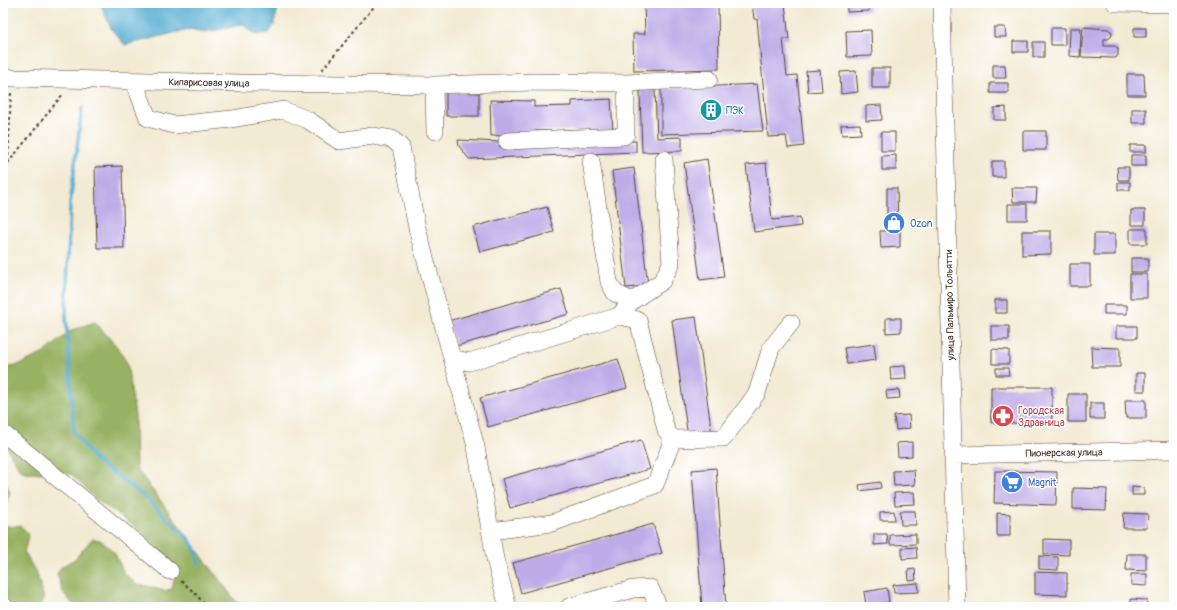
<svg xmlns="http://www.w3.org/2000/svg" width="1177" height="610" font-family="Pangolin,sans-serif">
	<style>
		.forest { fill: #98b264; stroke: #6a6e41 }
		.water { fill: #54acd1; stroke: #486b78 }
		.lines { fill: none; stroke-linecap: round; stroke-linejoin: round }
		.stream { stroke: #54acd1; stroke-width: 3.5 }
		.building { fill: #beabe8 }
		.minor-casing { stroke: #574739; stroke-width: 18 }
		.path { stroke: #574739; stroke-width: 2; stroke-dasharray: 3 3; stroke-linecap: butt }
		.minor { stroke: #fff; stroke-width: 17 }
		.labels { text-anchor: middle; stroke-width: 3; stroke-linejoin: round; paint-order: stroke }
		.street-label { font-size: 10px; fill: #3b2a1e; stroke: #fff }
		.culture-label { font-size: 10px; fill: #0d838f; stroke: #fff; text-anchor: start }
		.shop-label { font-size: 10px; fill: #366cbe; stroke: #fff; text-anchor: start }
		.health-label { font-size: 10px; fill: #be3a42; stroke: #fff; text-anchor: start }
	</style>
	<rect width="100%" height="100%" fill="#fff"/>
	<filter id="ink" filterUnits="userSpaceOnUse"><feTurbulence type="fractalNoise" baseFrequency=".025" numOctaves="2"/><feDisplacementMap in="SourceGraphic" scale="8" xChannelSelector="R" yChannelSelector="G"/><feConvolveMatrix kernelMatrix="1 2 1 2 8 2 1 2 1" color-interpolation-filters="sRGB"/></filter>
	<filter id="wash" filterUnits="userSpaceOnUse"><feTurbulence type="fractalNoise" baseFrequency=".012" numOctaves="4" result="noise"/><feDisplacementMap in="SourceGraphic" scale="16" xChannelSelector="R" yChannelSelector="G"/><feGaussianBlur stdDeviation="0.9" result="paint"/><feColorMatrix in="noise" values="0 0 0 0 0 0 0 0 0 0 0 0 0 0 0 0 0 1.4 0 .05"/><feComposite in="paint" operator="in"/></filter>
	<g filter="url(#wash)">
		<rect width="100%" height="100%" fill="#f3ead3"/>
		<path class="forest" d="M95,322L118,348L127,363L135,416L136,468L240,607H75L63,592L57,574L61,567L75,559L92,539L100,540L114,552L124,573L137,585L147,586L164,591L172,589L176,572L167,558L141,531L96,499L72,475L64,472L28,473L20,470L7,448L8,431L3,425V368L16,366L44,353L72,330Z
			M3,482L7,485L10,493L3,511Z
			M3,522L4,525L12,527L19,525C32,534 28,539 24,552L37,574L44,599L38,607H3Z"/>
		<path class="water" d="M102,3H279L274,25L269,33L256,35L242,24L224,29L203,32L190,29L125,45L112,30L101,5Z"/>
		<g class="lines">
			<path class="stream" d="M82,108L70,204L66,316L74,432L95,460L144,496L189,539L196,551L199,563
				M174,606V607"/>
		</g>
		<g id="blocks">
			<path class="building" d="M644,3H718L719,69L634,71L633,34H645Z
				M752,3L785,4L789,39H783L787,76L797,75L804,146L788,148L786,136L768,137L757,19H754Z
				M847,3H869V11L847,12Z
				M994,27H1005L1006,37H994Z
				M1083,27L1108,29L1112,32L1111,37L1108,39H1104V46H1115L1118,48V55L1117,57L1115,58L1081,57Z
				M1051,28H1065V45H1051Z
				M1070,28H1081L1080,57L1069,56Z
				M1134,28H1146V37H1134Z
				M871,30L872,56L847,57L846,31Z
				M1013,41H1028V52H1013Z
				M1033,42H1044V57H1033Z
				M993,65H1005L1006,78H993Z
				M872,68H890V88H872Z
				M820,70L822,91L808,92L806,71Z
				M856,71L858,92L841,94L840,72Z
				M1127,74H1144L1145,95H1127Z
				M990,83H1008V93H990Z
				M757,84L763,131L661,134V89Z
				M655,90L657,138L682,137V151L642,152L640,91Z
				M446,92L479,93V116H446Z
				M611,99L613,131L574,133L573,130L535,131V134L491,136L490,100L534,101V107L572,106V101Z
				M881,105L882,120L866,121V106Z
				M1006,107V120H994V108Z
				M1132,109H1146V123H1132Z
				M860,124L861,134L842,135L841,125Z
				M1023,131H1046V150H1023Z
				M881,132H895V151H881Z
				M458,140L500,142V147L636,141V152L469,159L459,146Z
				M1130,145H1146V152H1130Z
				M896,155V170H882V156Z
				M1131,155H1146V166H1131Z
				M707,159L724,277L700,280L684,163Z
				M992,161H1004V177H992Z
				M766,163L772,220L800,217L801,226L754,232L746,165Z
				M122,166L124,248H97L95,167Z
				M1117,167H1129V180H1118Z
				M634,168L648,286L626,288L612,171Z
				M1118,182H1130V190H1118Z
				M887,188H897L898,228H887Z
				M1012,188H1037L1036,202H1013Z
				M1008,204H1027V220H1008Z
				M547,207L554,232L480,252L473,227Z
				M1131,210H1145V225H1131Z
				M1130,229H1147V244H1130Z
				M880,231H900V247L881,248Z
				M1022,231H1051V254L1022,255Z
				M1094,234H1115V255H1094Z
				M1131,258H1148V272H1131Z
				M1070,264H1090V286H1070Z
				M1130,274H1147V298H1130Z
				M561,289L569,314L456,346L448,321Z
				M995,300H1007V313H995Z
				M1104,305H1127V314H1104Z
				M696,317L712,435L688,438L672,320Z
				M886,318H901V332L886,333Z
				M991,326H1009V340H991Z
				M1116,326H1137V338H1116Z
				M874,344L876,360L847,364L844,348Z
				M1091,347L1120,348V367H1092Z
				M992,349L1009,350V364H992Z
				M618,359L627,388L488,427L480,398Z
				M905,366L906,379L891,380L890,367Z
				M996,368H1008L1009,375H996Z
				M1136,373H1145V391H1136Z
				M991,387H1052V423H991Z
				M899,390L900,398L887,399L886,391Z
				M1068,394H1086V422H1068Z
				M1125,400H1146V418H1126Z
				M1090,403H1104V419H1090Z
				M909,415L910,428L896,430L894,416Z
				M641,440L650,469L510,508L502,479Z
				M912,442V456L898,457L897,443Z
				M716,468L726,607H702L692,470Z
				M914,470L915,485L894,486L893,471Z
				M995,471L1057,472L1056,505L994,503Z
				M880,482L881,488L860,491L859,485Z
				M1132,487L1144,488V495H1132Z
				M1073,488L1107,489L1106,510L1073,509Z
				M914,492L915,504L895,505L894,493Z
				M894,511L895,520H880V512Z
				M900,511H915L916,525H901Z
				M997,513L1010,514V536H997Z
				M1124,513L1148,514L1147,528H1123Z
				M653,524L662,553L521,593L513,563Z
				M874,534H887L888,544L874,545Z
				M916,534V544L890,545V535Z
				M1044,539L1069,540V555L1044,554Z
				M916,547L917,558L902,559V548Z
				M1127,554H1146V571L1126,570Z
				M1039,556L1058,557V570L1039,569Z
				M915,569L916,580L909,581L908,570Z
				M1035,572L1067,573V595L1035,594Z
				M1131,574H1147V586L1131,585Z
				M918,583L919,592L894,593L893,585Z
				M887,588L889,602L866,606L864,592Z
				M1131,599L1147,600V607H1131Z"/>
		</g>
	</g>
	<g filter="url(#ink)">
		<use href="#blocks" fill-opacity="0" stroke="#574739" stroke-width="1"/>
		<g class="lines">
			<g class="minor-casing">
				<path id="minor" d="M942,3L957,607
					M1115,3L1174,4
					M3,76L12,78L241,83L434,85L535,82L626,83L709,79
					M134,81L148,118L174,125L232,119L283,110L308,120L339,141L373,136L392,139L401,147L417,228L452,358L469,362L619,316L638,320L666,430L673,439L724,438L757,393L771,348L791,323
					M434,85L435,131
					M507,141L624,136L626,134V83
					M591,161L609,282L615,293L632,301
					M619,316L632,301L662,281L671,264L664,159
					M452,358L476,447L495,559L508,607
					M3,433L170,571
					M953,455L1174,450
					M491,531L552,523L655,485L673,439
					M3,605L5,607
					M569,607L633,589L650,588L657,603L658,607"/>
			</g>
			<path class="path" d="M322,70L377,3
				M8,162L11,92
				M3,167L8,163L63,94
				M181,581L194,592L207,607"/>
			<use href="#minor" class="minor"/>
		</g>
	</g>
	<defs>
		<g id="building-disc" transform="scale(1.15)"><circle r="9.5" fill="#0f9aa8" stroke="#fff"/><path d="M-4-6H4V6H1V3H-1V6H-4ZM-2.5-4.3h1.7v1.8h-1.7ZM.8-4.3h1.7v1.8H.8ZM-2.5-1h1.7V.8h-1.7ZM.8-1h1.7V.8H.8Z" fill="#fff"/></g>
		<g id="shop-disc" transform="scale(1.15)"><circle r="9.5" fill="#3f7fe0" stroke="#fff"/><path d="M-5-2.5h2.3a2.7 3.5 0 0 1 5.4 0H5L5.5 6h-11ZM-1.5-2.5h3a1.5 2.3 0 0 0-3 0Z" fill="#fff"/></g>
		<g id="pharmacy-disc" transform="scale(1.15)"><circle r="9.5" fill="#e0444e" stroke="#fff"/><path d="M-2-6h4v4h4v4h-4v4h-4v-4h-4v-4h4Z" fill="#fff"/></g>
		<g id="supermarket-disc" transform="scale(1.15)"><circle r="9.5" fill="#3f7fe0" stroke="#fff"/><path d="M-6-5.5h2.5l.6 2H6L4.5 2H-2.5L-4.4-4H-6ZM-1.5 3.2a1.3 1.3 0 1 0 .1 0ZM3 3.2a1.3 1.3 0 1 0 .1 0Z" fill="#fff"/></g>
	</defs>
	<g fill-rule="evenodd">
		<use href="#building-disc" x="711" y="110"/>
		<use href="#shop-disc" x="894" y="223"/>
		<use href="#pharmacy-disc" x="1003" y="416"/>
		<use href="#supermarket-disc" x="1012" y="482"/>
	</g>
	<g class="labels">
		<g class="street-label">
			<text transform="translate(209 82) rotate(1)" y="4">Кипарисовая улица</text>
			<text transform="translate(949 305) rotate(-91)" y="4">улица Пальмиро Тольятти</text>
			<text transform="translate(1064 452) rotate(-1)" y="4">Пионерская улица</text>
		</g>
		<g class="culture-label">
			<text x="726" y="114">ПЭК</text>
		</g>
		<g class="shop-label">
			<text x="910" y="227">Ozon</text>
			<text x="1028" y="486">Magnit</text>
		</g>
		<g class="health-label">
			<text x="1018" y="414">Городская<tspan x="1018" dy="12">Здравница</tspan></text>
		</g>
	</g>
	<rect width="1177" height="610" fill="none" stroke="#fff" stroke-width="16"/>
</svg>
